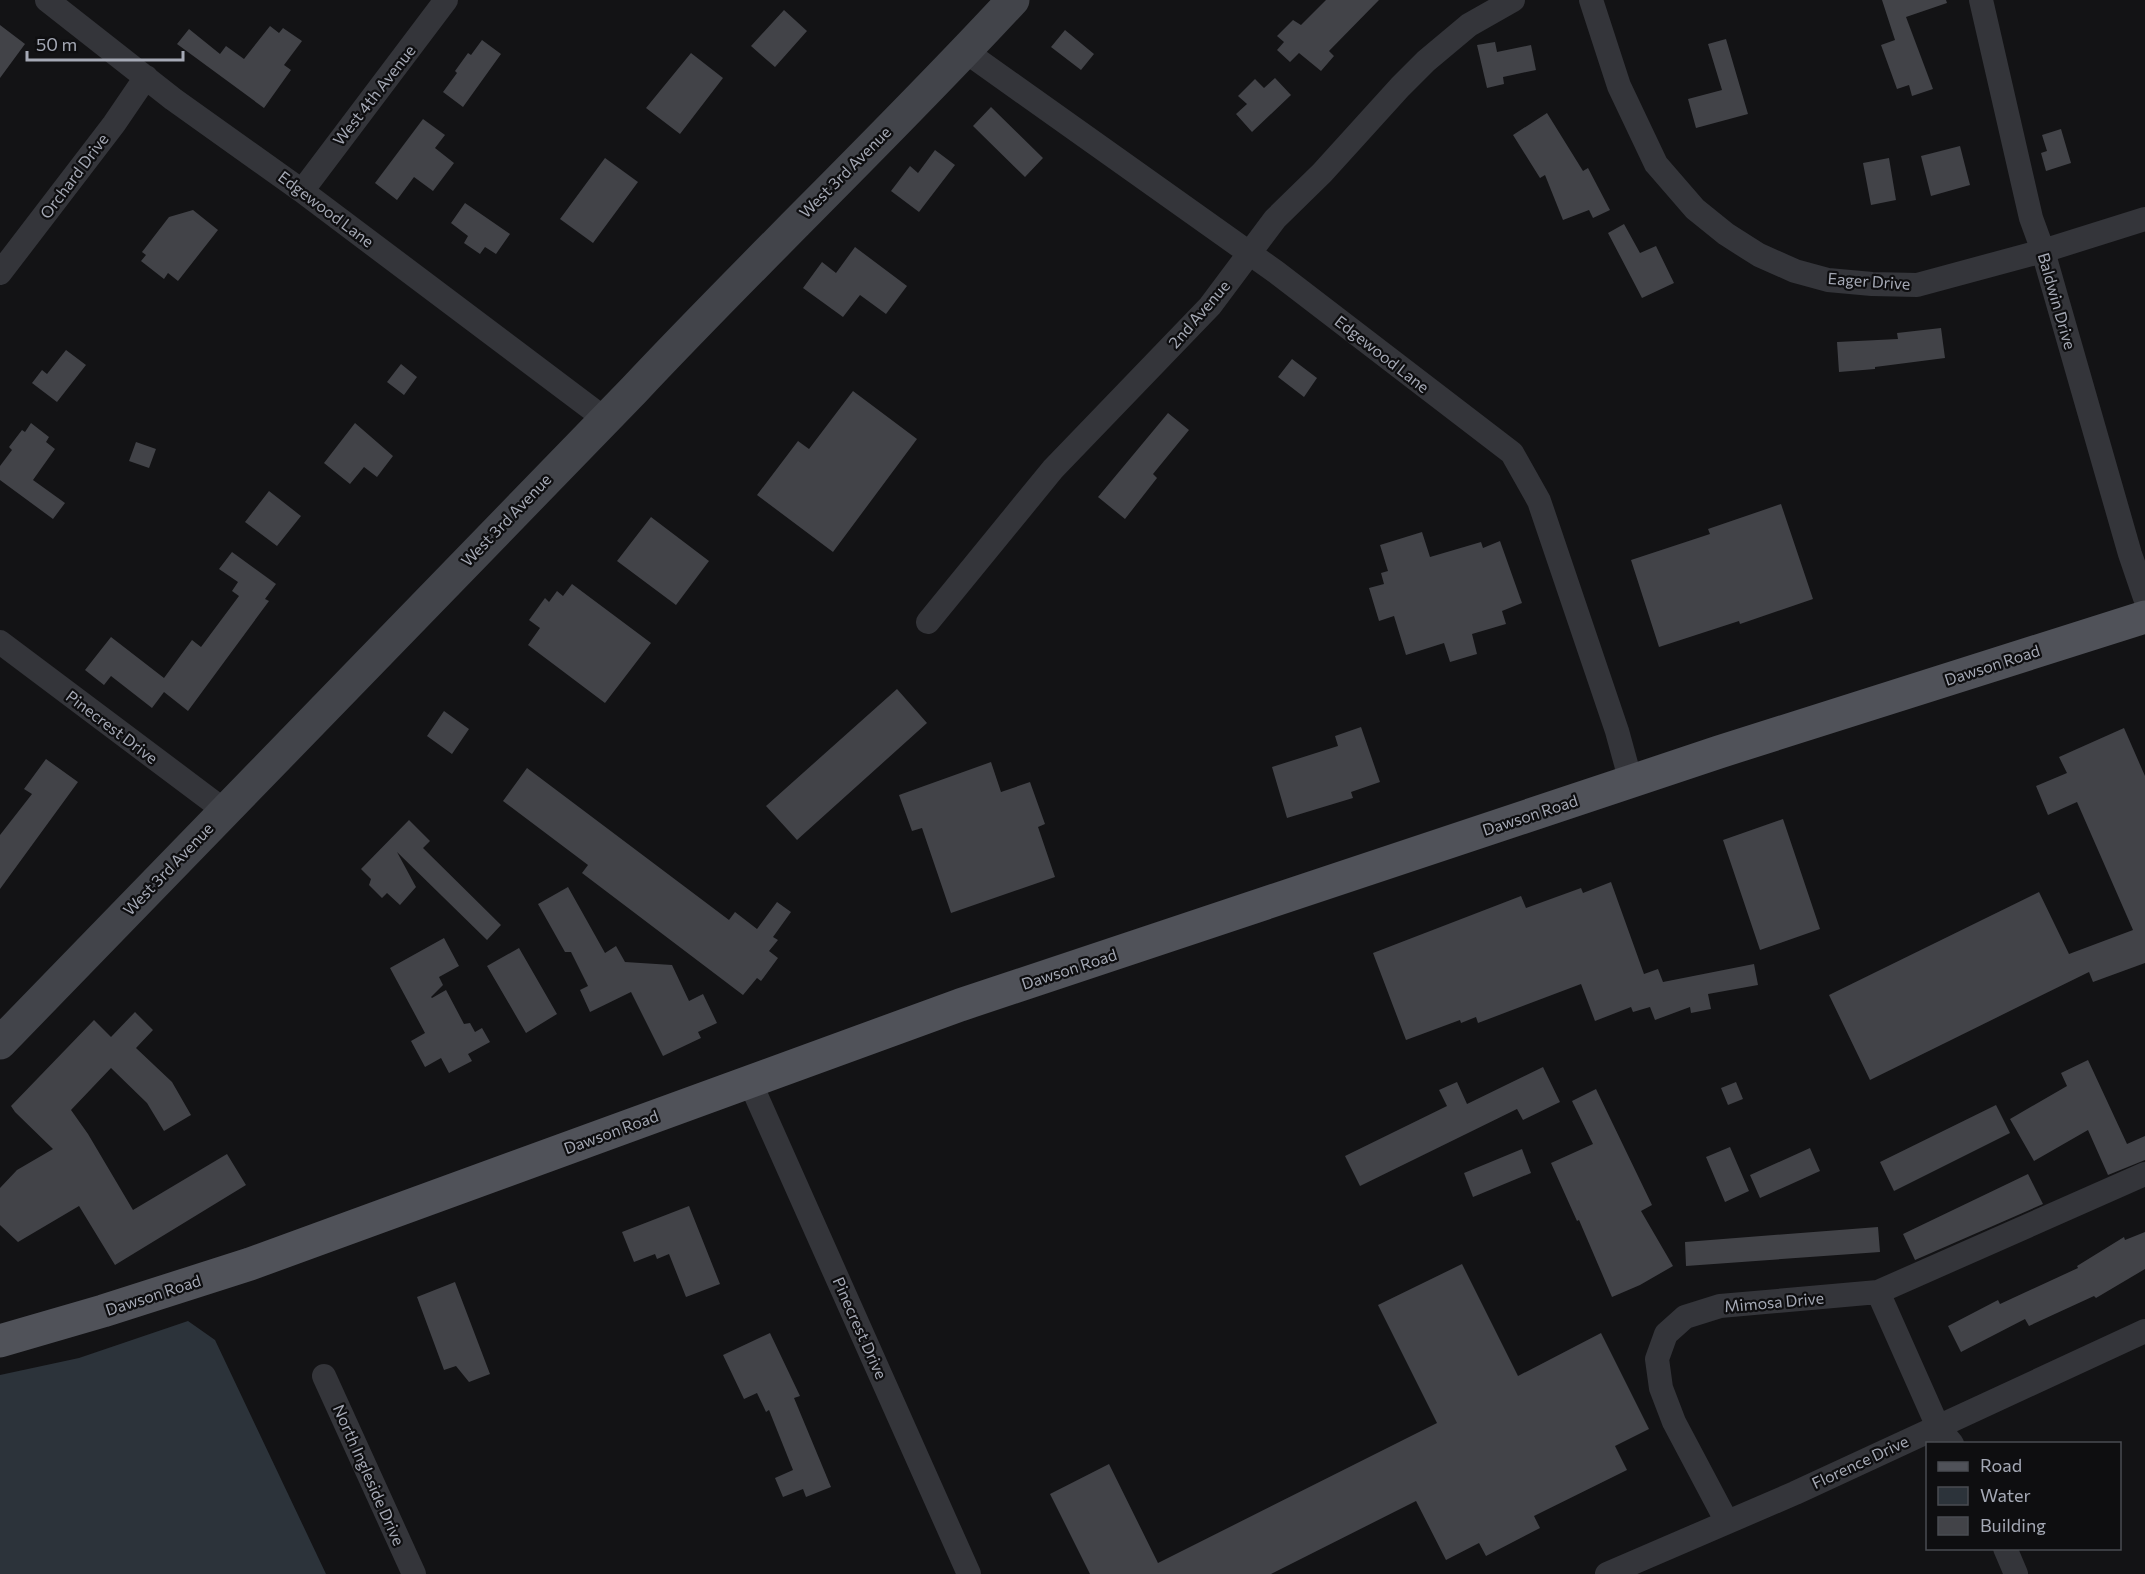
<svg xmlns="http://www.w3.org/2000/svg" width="2145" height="1574" font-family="Commissioner,sans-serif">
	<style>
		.water { fill: #2c333a }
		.building { fill: #424348 }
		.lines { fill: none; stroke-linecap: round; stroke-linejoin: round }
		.street { stroke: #34353a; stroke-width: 24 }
		.secondary { stroke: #42444a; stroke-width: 33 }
		.primary { stroke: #505259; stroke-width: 33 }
		.labels { text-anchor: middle; stroke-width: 4.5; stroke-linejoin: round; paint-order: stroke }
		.street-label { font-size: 16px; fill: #a5a9b5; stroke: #0e0e10 }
	</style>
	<rect width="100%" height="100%" fill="#131315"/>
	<path class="water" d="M188,1321L215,1340L326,1574H0V1375L79,1358Z"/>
	<path class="building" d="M1326,0H1379L1329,51L1334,56L1321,71L1299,53L1290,62L1277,50L1284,42L1277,36L1293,20L1301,25Z
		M1882,0H1946L1947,3L1906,17L1933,89L1912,96L1909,85L1897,89L1881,45L1895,40Z
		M784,10L807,31L775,67L751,46Z
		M0,25L25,44L0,78Z
		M270,26L279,33L283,28L302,41L284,65L291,70L264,108L177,44L189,29L220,54L226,46L244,59Z
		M1065,30L1094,54L1081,70L1051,47Z
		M1726,39L1748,114L1696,128L1688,99L1722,90L1708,44Z
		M482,40L501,54L463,107L443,92L457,73L455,71L468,53L471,55Z
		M1495,42L1497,52L1531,45L1536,70L1503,77L1504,84L1487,88L1477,45Z
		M691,53L723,78L680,134L646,108Z
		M1275,78L1291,95L1252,132L1236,114L1247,104L1238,96L1255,79L1264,88Z
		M991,107L1043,158L1025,177L973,126Z
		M1547,113L1583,171L1588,168L1610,210L1593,218L1589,210L1563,220L1545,175L1540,178L1513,135Z
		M423,119L445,135L435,148L454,163L433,191L414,177L397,200L375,183Z
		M2061,129L2071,163L2046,171L2041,153L2047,151L2042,135Z
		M1960,146L1970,185L1931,196L1921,156Z
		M935,150L955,165L919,212L891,191L910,166L918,173Z
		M605,158L638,182L593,243L560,219Z
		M1889,158L1896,200L1871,205L1863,163Z
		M465,203L510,234L496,254L485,247L480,254L464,243L468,236L451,223Z
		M193,210L218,230L178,281L168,273L164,279L141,261L146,255L142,252L169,217Z
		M1624,224L1640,253L1656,246L1674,283L1642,298L1608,233Z
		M855,247L907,286L886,314L860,295L843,317L803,288L822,262L836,273Z
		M1941,328L1945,358L1875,367V369L1839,372L1837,342L1898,339L1897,333Z
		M66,350L86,365L57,402L32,383L42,370L47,374Z
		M1292,359L1317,378L1304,397L1278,377Z
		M401,364L417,377L404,395L387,382Z
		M853,391L917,439L833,552L757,495L798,441L809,449Z
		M1168,413L1189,430L1153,474L1157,478L1125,519L1098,497Z
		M31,423L49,437L46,442L55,449L33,480L65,503L53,519L0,480V466L12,450L9,447L22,430L25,432Z
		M355,423L393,456L377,477L364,467L350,484L324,463Z
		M136,442L156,449L149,468L129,461Z
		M269,491L301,516L277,546L245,522Z
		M1781,504L1813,599L1740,624L1739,621L1659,647L1631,560L1710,534L1708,529Z
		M651,517L709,561L676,605L617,561Z
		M1422,532L1430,557L1481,542L1483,548L1500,541L1522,603L1502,611L1506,624L1472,634L1477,654L1450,662L1444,643L1406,655L1394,616L1379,621L1369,588L1384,584L1381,573L1388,571L1380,545Z
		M232,552L276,584L265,599L269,601L188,711L164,692L152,708L111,676L104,685L85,670L111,637L164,678L192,640L201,647L239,596L232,591L238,582L219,569Z
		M572,584L651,643L605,703L528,645L540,628L529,620L545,598L549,602L557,591L563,596Z
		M897,689L927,723L797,840L766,806Z
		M444,711L469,729L452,754L427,736Z
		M1361,727L1380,782L1351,792L1353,798L1287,818L1272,767L1338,746L1335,736Z
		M2124,728L2145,776V963L2093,982L2089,972L1870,1080L1829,995L2039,892L2069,954L2133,930L2077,802L2048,815L2036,786L2067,773L2059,757Z
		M46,759L78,782L0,889V835L32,794L24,789Z
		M991,762L1001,792L1030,782L1045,824L1038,827L1055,877L951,913L922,828L912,831L899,795Z
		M527,768L729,920L735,912L757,929L777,902L791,912L773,937L778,940L769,951L778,958L761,981L757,978L743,995L582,873L588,865L503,801Z
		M1783,819L1820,929L1760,950L1723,840Z
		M409,820L430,841L423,848L501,925L487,940L397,852L416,887L400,905L387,893L382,898L369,885L371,879L361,869Z
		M1611,882L1644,974L1658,969L1663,982L1754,964L1758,985L1708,994L1711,1009L1691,1013L1690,1007L1655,1020L1650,1007L1633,1012L1631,1007L1595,1021L1581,984L1478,1023L1476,1017L1461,1023L1460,1020L1406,1040L1373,953L1521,896L1526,908L1581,888L1583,893Z
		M568,887L605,953L616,946L625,962L672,965L689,1001L703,994L717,1023L698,1032L701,1038L663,1056L631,992L590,1012L580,990L588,986L571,952H565L538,904Z
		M444,938L459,966L439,977L443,985L431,997L432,998L446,990L464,1024L470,1023L475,1032L482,1028L490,1042L468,1054L472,1061L449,1073L441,1058L425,1067L411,1041L425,1033L390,968Z
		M519,948L557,1014L526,1033L487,966Z
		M135,1012L153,1030L136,1048L172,1082L191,1115L164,1131L147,1103L111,1068L71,1110L88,1134L133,1210L227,1154L246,1185L115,1265L79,1206L18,1242L0,1225V1188L17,1170L53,1149L15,1112L11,1106L94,1020L111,1037Z
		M2088,1060L2127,1144L2145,1136V1160L2108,1175L2088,1130L2034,1161L2010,1119L2067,1086L2061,1073Z
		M1543,1067L1560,1102L1523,1120L1517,1109L1360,1186L1345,1156L1447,1106L1439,1090L1457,1082L1467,1104Z
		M1736,1082L1743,1099L1728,1105L1721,1088Z
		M1596,1089L1652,1205L1641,1211L1673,1266L1640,1285L1612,1297L1579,1220L1577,1221L1551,1163L1593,1144L1572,1101Z
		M1996,1105L2010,1133L1894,1191L1880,1162Z
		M1730,1147L1749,1191L1725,1202L1706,1157Z
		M1810,1148L1820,1171L1760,1198L1750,1175Z
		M1522,1149L1531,1173L1473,1197L1464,1173Z
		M2028,1174L2043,1204L1915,1260L1903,1234Z
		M689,1206L720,1284L686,1297L669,1254L657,1259L655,1254L634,1262L622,1232Z
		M1878,1227L1880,1252L1686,1266L1685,1242Z
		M2145,1232V1269L2096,1298L2094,1296L2029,1326L2025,1319L1961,1352L1948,1326L1998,1300L2000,1304L2078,1268L2077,1266L2124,1237L2125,1240Z
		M1462,1264L1518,1376L1601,1333L1649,1429L1615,1446L1627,1470L1534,1516L1540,1528L1486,1556L1479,1543L1446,1560L1416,1501L1271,1574H1090L1050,1494L1109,1464L1158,1563L1437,1423L1378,1305Z
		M455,1282L490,1374L469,1382L456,1366L444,1370L417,1297Z
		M770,1333L800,1396L794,1398L831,1487L806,1497L803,1489L783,1497L775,1478L793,1470L769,1410L766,1412L757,1393L744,1399L723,1355Z"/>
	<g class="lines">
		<path class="street" d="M47,0L173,99L302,191L605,419
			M1591,0L1619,86L1656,164L1695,209L1726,234L1759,255L1795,271L1828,280L1872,284L1917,285L2043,251L2145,219
			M1981,0L2031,218L2043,251L2130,554L2145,598
			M965,51L1276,272L1512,453L1539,501L1617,731L1631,782
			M302,191L446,0
			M0,273L114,124L146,77
			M928,622L1053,469L1210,306L1275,219L1322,173L1400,87L1426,61L1469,25L1513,0
			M0,642L225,811
			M750,1082L969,1574
			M1878,1292L1938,1427L1952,1444
			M324,1376L414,1574
			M1727,1522L1674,1422L1661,1388L1657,1359L1666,1334L1685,1317L1720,1306L1878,1292L2145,1174
			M2005,1548L2016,1574
			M1607,1574L1795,1493L2145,1331"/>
		<path class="secondary" d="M0,1043L634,390C758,258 890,133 1013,0"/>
		<path class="primary" d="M0,1341L103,1311L250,1264L960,1005L1719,752L2145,617"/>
	</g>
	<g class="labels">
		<g class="street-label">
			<text transform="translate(374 95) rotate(-52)" y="6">West 4th Avenue</text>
			<text transform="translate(845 172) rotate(-45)" y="6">West 3rd Avenue</text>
			<text transform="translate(74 176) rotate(-53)" y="6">Orchard Drive</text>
			<text transform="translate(326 209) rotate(37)" y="6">Edgewood Lane</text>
			<text transform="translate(1869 281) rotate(4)" y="6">Eager Drive</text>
			<text transform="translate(2057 301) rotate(74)" y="6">Baldwin Drive</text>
			<text transform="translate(1199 314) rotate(-49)" y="6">2nd Avenue</text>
			<text transform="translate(1382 354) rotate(38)" y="6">Edgewood Lane</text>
			<text transform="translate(506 520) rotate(-46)" y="6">West 3rd Avenue</text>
			<text transform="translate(1992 665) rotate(-18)" y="6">Dawson Road</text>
			<text transform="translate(112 727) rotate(37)" y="6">Pinecrest Drive</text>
			<text transform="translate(1530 815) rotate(-18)" y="6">Dawson Road</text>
			<text transform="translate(168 869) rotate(-46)" y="6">West 3rd Avenue</text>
			<text transform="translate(1069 969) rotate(-18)" y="6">Dawson Road</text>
			<text transform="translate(611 1132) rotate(-20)" y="6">Dawson Road</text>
			<text transform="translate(153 1295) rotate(-18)" y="6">Dawson Road</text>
			<text transform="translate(1774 1302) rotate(-5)" y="6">Mimosa Drive</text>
			<text transform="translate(860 1328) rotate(66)" y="6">Pinecrest Drive</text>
			<text transform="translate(1860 1462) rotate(-25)" y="6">Florence Drive</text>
			<text transform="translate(369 1475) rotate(66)" y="6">North Ingleside Drive</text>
		</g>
	</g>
	<rect x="1926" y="1442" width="195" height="108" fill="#0e0e10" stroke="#4a4c52" stroke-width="1.5"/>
	<rect x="1938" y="1462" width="30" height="9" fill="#505259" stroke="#4a4c52" stroke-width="1.5"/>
	<text x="1980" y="1472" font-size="18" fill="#a5a9b5">Road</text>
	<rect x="1938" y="1487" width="30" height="18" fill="#2c333a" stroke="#4a4c52" stroke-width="1.5"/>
	<text x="1980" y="1502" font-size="18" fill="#a5a9b5">Water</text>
	<rect x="1938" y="1517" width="30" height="18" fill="#424348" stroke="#4a4c52" stroke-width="1.5"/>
	<text x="1980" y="1532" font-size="18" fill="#a5a9b5">Building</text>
	<path d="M27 51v9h156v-9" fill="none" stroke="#a5a9b5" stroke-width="3"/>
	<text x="36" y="51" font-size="18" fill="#a5a9b5" stroke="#0e0e10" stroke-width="4.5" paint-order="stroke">50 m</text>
</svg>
